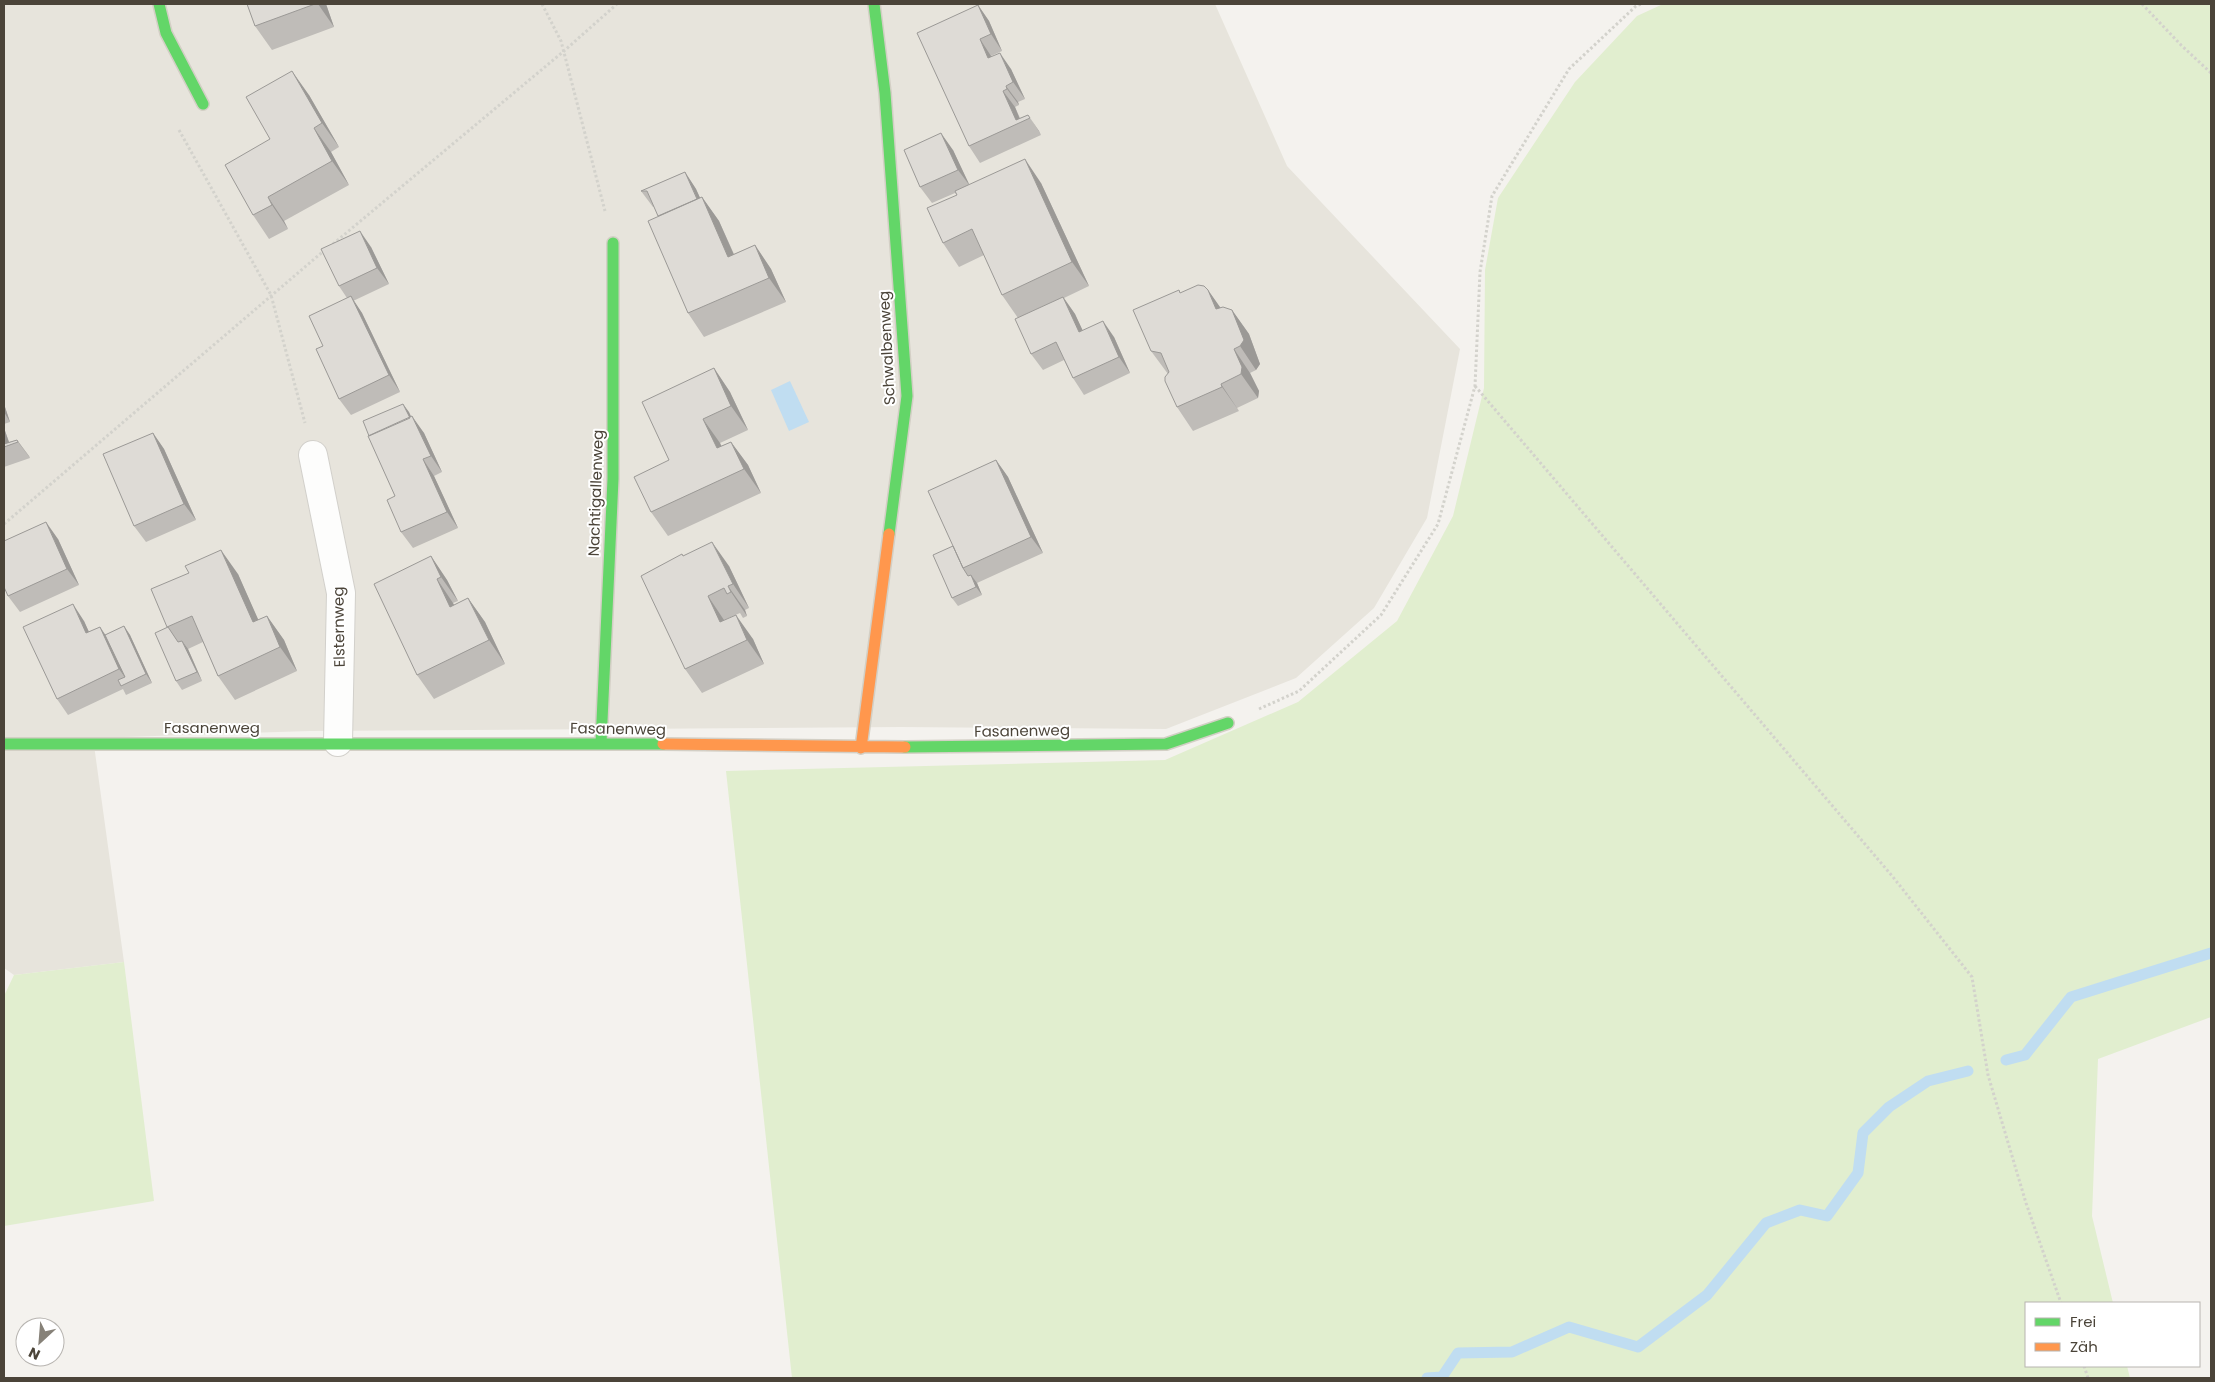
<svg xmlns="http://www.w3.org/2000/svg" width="2215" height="1382" font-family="Poppins,sans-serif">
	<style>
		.residential { fill: #e7e4dc }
		.green { fill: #e1eecf }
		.water { fill: #c0ddf1 }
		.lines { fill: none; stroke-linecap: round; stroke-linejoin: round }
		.stream { stroke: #c0ddf1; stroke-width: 11 }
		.street-casing { stroke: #d2d0cb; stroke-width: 30 }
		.fast-casing { stroke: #d3cfc5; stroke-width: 14 }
		.slow-casing { stroke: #d3cfc5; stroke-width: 14 }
		.path { stroke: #d3d2cc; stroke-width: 3; stroke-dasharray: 2.5 2.5; stroke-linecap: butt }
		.street { stroke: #fdfdfc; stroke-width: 28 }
		.fast { stroke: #63d668; stroke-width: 11 }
		.slow { stroke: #ff974d; stroke-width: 11 }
		.wall { fill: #bfbcb8 }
		.shaded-wall { fill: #9b9996 }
		.building { fill: #dedbd6; stroke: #9b9996 }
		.labels { text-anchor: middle; stroke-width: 4; stroke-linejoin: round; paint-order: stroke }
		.street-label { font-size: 15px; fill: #4b4439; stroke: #fff }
	</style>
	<rect width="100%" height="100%" fill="#f4f2ee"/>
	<path class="residential" d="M4,4H1215L1287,166L1460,349L1427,518L1374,608L1296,678L1166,729L901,727L310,731L93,738L124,962L14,975L4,968Z"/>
	<path class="green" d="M1663,4H2211V1017L2098,1059L2092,1216L2113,1303H2026V1366H2127L2130,1378H792L726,771L1165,760L1298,702L1397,621L1453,516L1484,388L1485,270L1498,198L1575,82L1637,16Z
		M124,962L154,1201L4,1226V996L14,975Z"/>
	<path class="water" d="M790,381L809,422L789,431L771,390Z"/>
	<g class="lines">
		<path class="stream" d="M2006,1060L2025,1055L2071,997L2211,953
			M1427,1378L1442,1377L1458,1353L1512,1352L1569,1327L1638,1347L1707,1295L1766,1223L1800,1210L1827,1216L1858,1173L1863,1133L1889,1107L1928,1081L1968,1071"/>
		<g class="street-casing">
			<path id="street" d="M313,455L341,593L338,742"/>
		</g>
		<g class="fast-casing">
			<path id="fast" d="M159,4L166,33L203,104
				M874,4L885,93L907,396L889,534
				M601,743L613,479V243
				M4,744H663
				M905,747L1166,744L1228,723"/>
		</g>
		<g class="slow-casing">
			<path id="slow" d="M663,744L905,747
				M861,748L889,534"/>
		</g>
		<path class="path" d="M542,4L561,41L605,211
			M2142,4L2181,45L2211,73
			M179,130L271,295L305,423
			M333,244L564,51L617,4
			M1475,386L1893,877L1972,977L1988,1075L2026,1203L2061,1303
			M4,524L326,249
			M1259,709L1299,691L1381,615L1438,524L1475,386L1480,272L1492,196L1569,69L1636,6L1642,4
			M2084,1366L2088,1378"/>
		<use href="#street" class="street"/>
		<use href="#fast" class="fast"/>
		<use href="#slow" class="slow"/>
	</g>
	<path class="wall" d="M247,4H326L334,27L272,50L255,26Z
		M978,5L989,21L1002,51L991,56L992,57L1011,69L1025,99L1018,102L1019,105L1015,107L1020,118L1028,115L1041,135L980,163L969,146Z
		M309,95L339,147L331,152L349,185L284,221L288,229L269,239L253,215Z
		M953,150L969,185L1041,183L1089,286L1064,298L1075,314L1082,330L1114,337L1130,373L1084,395L1073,378L1064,360L1043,370L1031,354L1018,318L1002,295L984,255L959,267L943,243L957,195L955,193L932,203L920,187Z
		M685,172L696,189L700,198L702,197L719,221L734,254L755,245L771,269L786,302L704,337L688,313L658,216L654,207H653L641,191Z
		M371,247L389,284L353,301L362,313L400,392L351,415L339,399L323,346L347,298L339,286Z
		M1208,290L1220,308L1232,310L1249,334L1260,364L1256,370L1250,373L1259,391L1258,398L1237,408L1239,411L1193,431L1177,407L1168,374L1151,351L1180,293Z
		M714,368L730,392L748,430L720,443L721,446L731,442L748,465L761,493L668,536L651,512Z
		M4,404L10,422L4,424Z
		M403,404L411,417L424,433L442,472L434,476L458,528L413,548L401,532L395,496L369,436Z
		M4,428L9,442L17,440L30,458L4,467Z
		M153,433L164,449L196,520L146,542L134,526Z
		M996,460L1008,477L1043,553L977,583L982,595L958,606L952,598L953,546Z
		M58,539L79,585L20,612L8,596Z
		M431,556L447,580L458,601L453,603L454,605L468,598L485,622L505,664L434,699L417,675Z
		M683,556L729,566L749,608L745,610L747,616L743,618L740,613L724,620L753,639L764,664L702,693L685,669Z
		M238,574L258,620L267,616L284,640L297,671L235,700L218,676L203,642L188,649L202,681L182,690L176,681L168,627L151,589Z
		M84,621L89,632L100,627L105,635L124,626L130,635L152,683L126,695L123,689L68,715L57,699Z"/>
	<path class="shaded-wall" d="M318,4H326L334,27Z
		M978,5L989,21L1002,51L991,34Z
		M980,39L991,56L1000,75L988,58Z
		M1000,53L1011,69L1025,99L1013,82Z
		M292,71L309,95L339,147L322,123Z
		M1006,86L1018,102L1019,105L1007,89Z
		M1003,91L1015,107L1021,122L1016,120Z
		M1028,115L1039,131L1041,135L1030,118Z
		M314,128L331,152L349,185L332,161Z
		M941,133L953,150L970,186L958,170Z
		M1025,159L1041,183L1089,286L1072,262Z
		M685,172L696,189L712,224L701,207Z
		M268,197L284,221L288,229L272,205Z
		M702,197L719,221L745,280L728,257Z
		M360,231L371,247L389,284L377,268Z
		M755,245L771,269L786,302L769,278Z
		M1208,290L1225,314L1216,309Z
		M351,296L362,313L400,392L389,375Z
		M1063,297L1075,314L1091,348L1079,332Z
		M1232,310L1249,334L1260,364L1256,370L1240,346Z
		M1103,321L1114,337L1130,373L1119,357Z
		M1234,349L1250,373L1259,391L1258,398L1241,374Z
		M714,368L730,392L748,430L731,406Z
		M1221,384L1239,411L1222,387Z
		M4,404L10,422L4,412Z
		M403,404L409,412L417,429L411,421Z
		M412,416L424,433L442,472L431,456Z
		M703,419L720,443L733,472L717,448Z
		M4,428L10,445L6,446L4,442Z
		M153,433L164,449L196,520L184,504Z
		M17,440L29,456L30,458L18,442Z
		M731,442L748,465L761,493L744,469Z
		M423,459L434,476L458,528L447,512Z
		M996,460L1008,477L1043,553L1031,537Z
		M46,522L58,539L79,585L67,569Z
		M712,542L729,566L749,608L733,584Z
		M221,550L238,574L270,646L253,622Z
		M431,556L447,580L458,601L441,577Z
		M971,575L977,583L982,595L976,587Z
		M437,579L453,603L466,631L450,607Z
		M728,586L745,610L747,616L731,592Z
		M708,596L724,620L737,646L720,622Z
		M468,598L485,622L505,664L489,640Z
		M73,604L84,621L97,650L86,633Z
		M736,615L753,639L764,664L747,640Z
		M267,616L284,640L297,671L280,647Z
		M124,626L130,635L152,683L146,674Z
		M100,627L111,643L129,683L119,669Z
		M182,641L188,649L202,681L197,672Z"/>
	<path class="building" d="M247,4H315L255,26Z
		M978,5L991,34L980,39L988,58L1000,53L1013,82L1006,86L1007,89L1003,91L1016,120L1028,115L1030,118L969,146L917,33Z
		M292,71L322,123L314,128L332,161L268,197L272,205L253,215L225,165L270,139L246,97Z
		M941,133L958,170L920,187L904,150Z
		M1025,159L1072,262L1002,295L972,229L943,243L927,208L957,195L955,191Z
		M685,172L697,199L658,216L647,191H641Z
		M702,197L728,257L755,245L769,278L688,313L648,221Z
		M360,231L377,268L339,286L321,249Z
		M1198,285L1204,286L1208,290L1216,309L1223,307L1232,310L1244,340L1240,346L1234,349L1242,367L1241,374L1221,384L1222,387L1177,407L1165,381V377L1169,372L1161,353L1151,351L1133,310L1179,290L1180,293Z
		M351,296L389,375L339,399L316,349L323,346L309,316Z
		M1063,297L1079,332L1103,321L1119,357L1073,378L1056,342L1031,354L1015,319Z
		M714,368L731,406L703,419L717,448L731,442L744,469L651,512L634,477L669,460L642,402Z
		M403,404L410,418L369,436L363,421Z
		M412,416L431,456L423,459L447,512L401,532L387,500L395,496L368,436Z
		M153,433L184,504L134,526L103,454Z
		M17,440L18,442L4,447V442V444Z
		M996,460L1031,537L963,568L928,491Z
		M46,522L67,569L8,596L4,587V541Z
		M712,542L733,584L728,586L731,592L727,594L724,588L708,596L720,622L736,615L747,640L685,669L641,576L682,554L683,556Z
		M953,546L963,568L968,576L971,575L976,587L952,598L933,555Z
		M221,550L253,622L267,616L280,647L218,676L192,616L167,627L151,589L189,573L185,566Z
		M431,556L441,577L437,579L450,607L468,598L489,640L417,675L374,584Z
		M73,604L86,633L100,627L119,669L57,699L23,627Z
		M124,626L146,674L121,686L118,680L125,677L105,635Z
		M168,627L178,642L182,641L197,672L176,681L155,633Z"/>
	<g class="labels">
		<g class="street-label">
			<text transform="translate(887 348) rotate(-93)" y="5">Schwalbenweg</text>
			<text transform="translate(596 493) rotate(-88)" y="5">Nachtigallenweg</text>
			<text transform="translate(339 627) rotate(-91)" y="5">Elsternweg</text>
			<text x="212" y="733">Fasanenweg</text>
			<text transform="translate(618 729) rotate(1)" y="5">Fasanenweg</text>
			<text transform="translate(1022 731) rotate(-1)" y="5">Fasanenweg</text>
		</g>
	</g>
	<rect width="2215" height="1382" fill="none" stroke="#4b4439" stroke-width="10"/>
	<rect x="2025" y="1302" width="175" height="65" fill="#ffffff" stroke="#b7b4b0"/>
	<rect x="2035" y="1318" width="25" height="8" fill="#63d668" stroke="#b7b4b0"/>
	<text x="2070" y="1327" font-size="15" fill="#4b4439">Frei</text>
	<rect x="2035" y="1343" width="25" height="8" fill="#ff974d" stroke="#b7b4b0"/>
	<text x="2070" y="1352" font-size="15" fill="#4b4439">Zäh</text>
	<g transform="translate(40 1342) rotate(206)"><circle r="24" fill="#ffffff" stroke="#b7b4b0"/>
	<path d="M0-4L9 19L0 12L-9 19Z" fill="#868178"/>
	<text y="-8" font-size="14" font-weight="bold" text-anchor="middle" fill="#4b4439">N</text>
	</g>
</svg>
